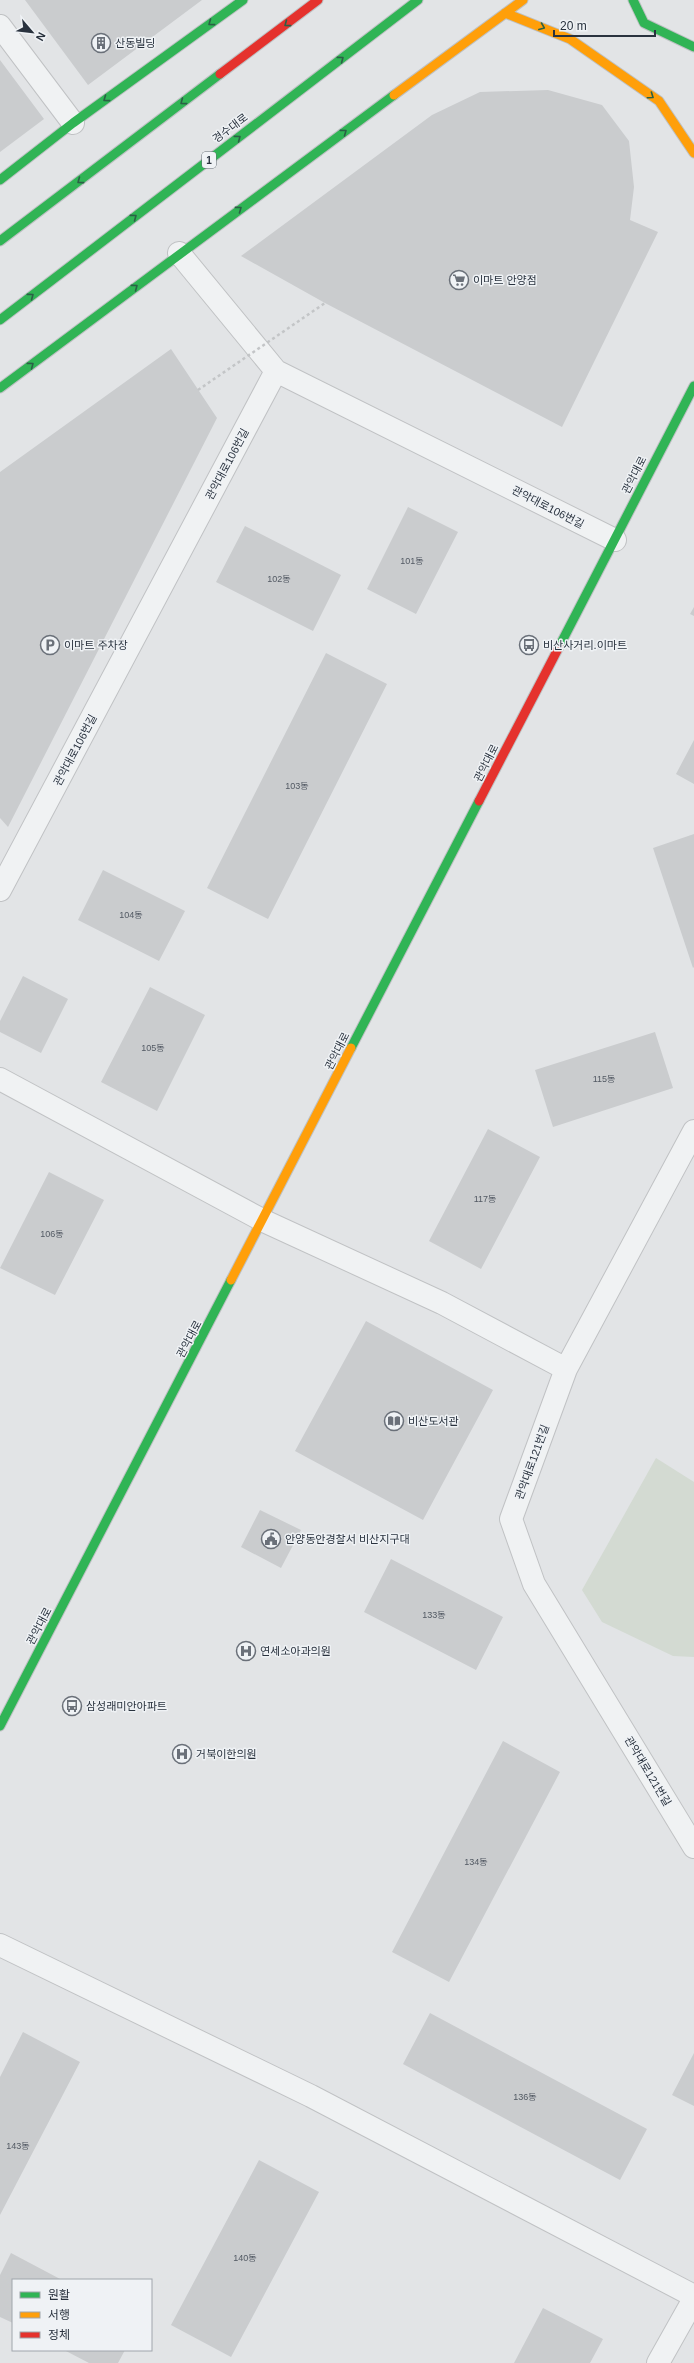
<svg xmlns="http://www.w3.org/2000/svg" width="694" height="2363" font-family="Helvetica,'Noto Sans KR',sans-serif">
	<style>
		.green { fill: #d3dad2 }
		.building { fill: #caccce }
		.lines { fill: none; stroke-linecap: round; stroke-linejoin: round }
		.street-casing { stroke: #c0c2c4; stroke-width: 24 }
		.fast-casing { stroke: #bec1c3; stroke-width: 11 }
		.slow-casing { stroke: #bec1c3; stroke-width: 11 }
		.jam-casing { stroke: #bec1c3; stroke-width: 11 }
		.street { stroke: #f0f2f3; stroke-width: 22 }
		.fast { stroke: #30b455; stroke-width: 9 }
		.slow { stroke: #ff9f0a; stroke-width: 9 }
		.jam { stroke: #e5322d; stroke-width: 9 }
		.path-bridge { stroke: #c3c5c7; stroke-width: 2.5; stroke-dasharray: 3 3; stroke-linecap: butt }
		.oneway { stroke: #2b6046 }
		.labels { text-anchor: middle; stroke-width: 3; stroke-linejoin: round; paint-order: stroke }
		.number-label { font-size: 9px; fill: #525963 }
		.shield { fill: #eff2f5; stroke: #646c75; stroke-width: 1 }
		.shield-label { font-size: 10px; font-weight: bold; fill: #29323e }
		.poi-label { font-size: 11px; fill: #29323e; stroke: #eff2f5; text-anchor: start }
		.street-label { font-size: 11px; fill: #29323e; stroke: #eff2f5 }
	</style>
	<rect width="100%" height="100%" fill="#e2e4e6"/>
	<path class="green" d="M656,1458L694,1482V1657L673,1656L602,1622L582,1590Z"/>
	<path class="building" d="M25,0H202L88,85Z
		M0,60L44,119L0,152Z
		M548,90L602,105L629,141L634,187L630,220L658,232L562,427L325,303L241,256L432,115L480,92Z
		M171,349L217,418L8,827L0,818V472Z
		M408,507L458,532L416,614L367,589Z
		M245,526L341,575L313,631L216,582Z
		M694,607V616L690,614Z
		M326,653L387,684L268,919L207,888Z
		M694,740V784L676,774Z
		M694,834V967L693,968L653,848Z
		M103,870L185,911L159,961L78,920Z
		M23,976L68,999L41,1053L0,1032V1021Z
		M150,987L205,1015L157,1111L101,1082Z
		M655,1032L673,1088L553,1127L535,1070Z
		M488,1129L540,1157L481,1269L429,1241Z
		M49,1172L104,1200L55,1295L0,1268Z
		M366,1321L493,1390L423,1520L295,1451Z
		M260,1510L301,1530L281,1568L241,1547Z
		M391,1559L503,1617L476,1670L364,1612Z
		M503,1741L560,1772L449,1982L392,1952Z
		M430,2013L647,2129L620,2180L403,2064Z
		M23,2032L80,2062L0,2215V2077Z
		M694,2053V2106L672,2095Z
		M259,2160L319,2192L231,2357L171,2325Z
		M11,2253L62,2280H13V2323L0,2317V2275Z
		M543,2308L603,2339L590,2363H514Z
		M64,2350H125L118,2363H89Z"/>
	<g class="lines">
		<g class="street-casing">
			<path id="street" d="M0,26L73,123
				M179,253L276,371
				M0,890L276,371L615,540
				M0,1079L264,1221L442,1303L566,1369L511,1519L534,1584L694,1847
				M566,1369L694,1131
				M0,1945L311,2096L694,2296
				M658,2363L694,2299"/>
		</g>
		<g class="fast-casing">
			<path id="fast" d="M633,0L644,23L694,47
				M0,180L73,123L243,0
				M0,241L220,74
				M0,320L418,0
				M0,388L394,95
				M559,647L694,386
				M351,1048L479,801
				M0,1726L231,1280"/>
		</g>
		<g class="slow-casing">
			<path id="slow" d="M505,13L570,39L659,101L694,153
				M394,95L523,0
				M231,1280L351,1048"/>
		</g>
		<g class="jam-casing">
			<path id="jam" d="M220,74L318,0
				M479,801L559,647"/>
		</g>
		<use href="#street" class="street"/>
		<use href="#fast" class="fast"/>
		<use href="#slow" class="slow"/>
		<use href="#jam" class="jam"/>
		<path class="path-bridge" d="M198,390L325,303"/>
	</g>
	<defs><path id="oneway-chevron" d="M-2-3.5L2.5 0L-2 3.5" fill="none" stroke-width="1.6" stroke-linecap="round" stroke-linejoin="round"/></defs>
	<g class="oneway">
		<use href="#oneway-chevron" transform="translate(211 23) rotate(144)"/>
		<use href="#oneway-chevron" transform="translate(287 24) rotate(143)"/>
		<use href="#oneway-chevron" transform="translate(542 27) rotate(22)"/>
		<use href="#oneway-chevron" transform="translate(341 59) rotate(-37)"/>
		<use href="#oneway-chevron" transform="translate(651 96) rotate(35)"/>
		<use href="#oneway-chevron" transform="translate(106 99) rotate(144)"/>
		<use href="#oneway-chevron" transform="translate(183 102) rotate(143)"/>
		<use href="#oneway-chevron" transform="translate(344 132) rotate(-36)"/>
		<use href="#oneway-chevron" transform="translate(238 138) rotate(-37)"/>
		<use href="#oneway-chevron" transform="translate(80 181) rotate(143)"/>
		<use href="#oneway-chevron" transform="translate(239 209) rotate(-36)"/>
		<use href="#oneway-chevron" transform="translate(134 217) rotate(-37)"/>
		<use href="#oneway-chevron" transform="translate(135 287) rotate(-37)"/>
		<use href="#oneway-chevron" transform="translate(31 296) rotate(-37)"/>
		<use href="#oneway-chevron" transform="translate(31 365) rotate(-37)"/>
	</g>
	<defs>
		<g id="building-ring" transform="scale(1)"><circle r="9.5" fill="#eff2f5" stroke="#6a7079" stroke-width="1.5"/><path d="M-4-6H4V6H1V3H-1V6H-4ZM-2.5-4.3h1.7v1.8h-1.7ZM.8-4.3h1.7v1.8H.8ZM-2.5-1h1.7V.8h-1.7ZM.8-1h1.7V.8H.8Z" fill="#6a7079"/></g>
		<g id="supermarket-ring" transform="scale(1)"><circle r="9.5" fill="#eff2f5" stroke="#6a7079" stroke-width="1.5"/><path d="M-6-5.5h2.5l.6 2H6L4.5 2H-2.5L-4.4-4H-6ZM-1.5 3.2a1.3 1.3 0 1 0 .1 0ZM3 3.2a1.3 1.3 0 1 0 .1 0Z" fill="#6a7079"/></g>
		<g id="parking-ring" transform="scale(1)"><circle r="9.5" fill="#eff2f5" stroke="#6a7079" stroke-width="1.5"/><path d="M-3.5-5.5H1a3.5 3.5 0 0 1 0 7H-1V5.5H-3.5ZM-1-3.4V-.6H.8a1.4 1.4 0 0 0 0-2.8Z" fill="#6a7079"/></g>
		<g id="bus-ring" transform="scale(1)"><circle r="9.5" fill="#eff2f5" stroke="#6a7079" stroke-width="1.5"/><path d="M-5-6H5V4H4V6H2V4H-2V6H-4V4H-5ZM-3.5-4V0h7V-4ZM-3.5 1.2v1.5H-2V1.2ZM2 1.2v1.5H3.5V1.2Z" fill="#6a7079"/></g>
		<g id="library-ring" transform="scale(1)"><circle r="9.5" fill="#eff2f5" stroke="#6a7079" stroke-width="1.5"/><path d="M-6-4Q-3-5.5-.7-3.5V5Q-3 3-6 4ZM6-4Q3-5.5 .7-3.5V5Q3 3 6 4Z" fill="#6a7079"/></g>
		<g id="civic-ring" transform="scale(1)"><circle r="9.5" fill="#eff2f5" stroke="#6a7079" stroke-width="1.5"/><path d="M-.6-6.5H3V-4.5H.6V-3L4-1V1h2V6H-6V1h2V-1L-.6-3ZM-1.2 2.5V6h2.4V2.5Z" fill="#6a7079"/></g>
		<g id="hospital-ring" transform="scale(1)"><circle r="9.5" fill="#eff2f5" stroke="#6a7079" stroke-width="1.5"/><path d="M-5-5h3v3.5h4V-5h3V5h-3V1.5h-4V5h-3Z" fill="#6a7079"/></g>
	</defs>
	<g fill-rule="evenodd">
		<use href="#building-ring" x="101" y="43"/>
		<use href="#supermarket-ring" x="459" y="280"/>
		<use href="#parking-ring" x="50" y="645"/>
		<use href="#bus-ring" x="529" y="645"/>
		<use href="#library-ring" x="394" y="1421"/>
		<use href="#civic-ring" x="271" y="1539"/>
		<use href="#hospital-ring" x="246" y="1651"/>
		<use href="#bus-ring" x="72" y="1706"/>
		<use href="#hospital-ring" x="182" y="1754"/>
	</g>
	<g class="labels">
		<g class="number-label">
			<text x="412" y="564">101동</text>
			<text x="279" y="582">102동</text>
			<text x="297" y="789">103동</text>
			<text x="131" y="918">104동</text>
			<text x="153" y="1051">105동</text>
			<text x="604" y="1082">115동</text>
			<text x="485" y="1202">117동</text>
			<text x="52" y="1237">106동</text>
			<text x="434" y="1618">133동</text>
			<text x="476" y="1865">134동</text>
			<text x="525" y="2100">136동</text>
			<text x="18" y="2149">143동</text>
			<text x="245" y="2261">140동</text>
		</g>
		<rect class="shield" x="202" y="152" width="14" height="16" rx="3"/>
		<g class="shield-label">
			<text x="209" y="164">1</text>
		</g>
		<g class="poi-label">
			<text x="115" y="47">산동빌딩</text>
			<text x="473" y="284">이마트 안양점</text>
			<text x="64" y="649">이마트 주차장</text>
			<text x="543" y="649">비산사거리.이마트</text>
			<text x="408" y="1425">비산도서관</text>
			<text x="285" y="1543">안양동안경찰서 비산지구대</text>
			<text x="260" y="1655">연세소아과의원</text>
			<text x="86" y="1710">삼성래미안아파트</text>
			<text x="196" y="1758">거북이한의원</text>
		</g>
		<g class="street-label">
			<text transform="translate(230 128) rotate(-37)" y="4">경수대로</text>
			<text transform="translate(227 464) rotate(-62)" y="4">관악대로106번길</text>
			<text transform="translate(634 475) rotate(-63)" y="4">관악대로</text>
			<text transform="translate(548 507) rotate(27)" y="4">관악대로106번길</text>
			<text transform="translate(75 750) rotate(-62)" y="4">관악대로106번길</text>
			<text transform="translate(486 763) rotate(-63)" y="4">관악대로</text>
			<text transform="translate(337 1051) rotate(-63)" y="4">관악대로</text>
			<text transform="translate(189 1339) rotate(-62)" y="4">관악대로</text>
			<text transform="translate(532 1462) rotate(-70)" y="4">관악대로121번길</text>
			<text transform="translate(39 1626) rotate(-62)" y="4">관악대로</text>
			<text transform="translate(648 1771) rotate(59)" y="4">관악대로121번길</text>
		</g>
	</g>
	<rect x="12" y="2279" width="140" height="72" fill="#eff2f5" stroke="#a0a5ac"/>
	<rect x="20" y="2292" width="20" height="6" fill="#30b455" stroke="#a0a5ac"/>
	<text x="48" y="2299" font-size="12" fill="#29323e">원활</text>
	<rect x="20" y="2312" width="20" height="6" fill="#ff9f0a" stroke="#a0a5ac"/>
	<text x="48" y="2319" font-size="12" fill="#29323e">서행</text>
	<rect x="20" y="2332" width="20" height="6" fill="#e5322d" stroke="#a0a5ac"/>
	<text x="48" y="2339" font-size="12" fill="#29323e">정체</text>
	<g transform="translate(32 32) rotate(118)" stroke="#eff2f5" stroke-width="3" paint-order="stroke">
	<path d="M0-3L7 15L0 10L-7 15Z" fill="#29323e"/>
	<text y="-6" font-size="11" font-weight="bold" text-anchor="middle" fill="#29323e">N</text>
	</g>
	<path d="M554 30v6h101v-6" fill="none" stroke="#29323e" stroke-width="2"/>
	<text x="560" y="30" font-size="12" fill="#29323e" stroke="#eff2f5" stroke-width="3" paint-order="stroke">20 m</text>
</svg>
